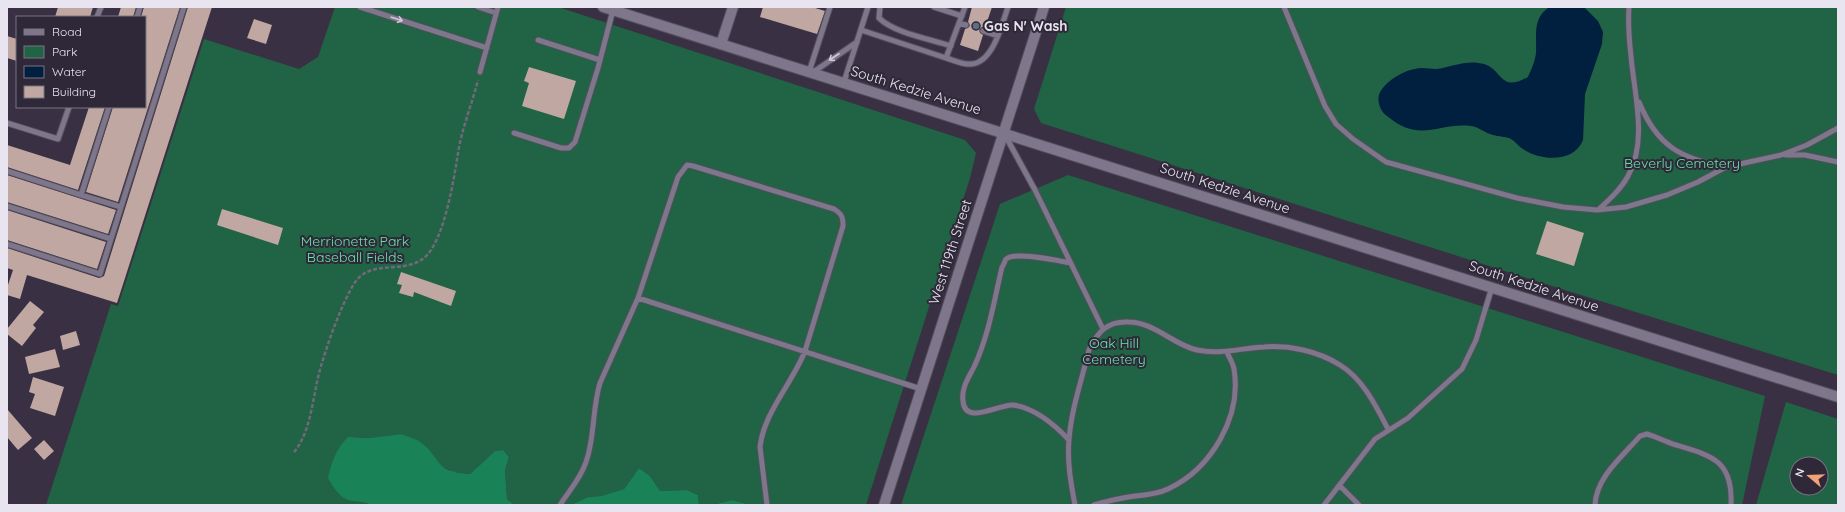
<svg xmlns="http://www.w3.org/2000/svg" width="1845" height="512" font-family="Quicksand,sans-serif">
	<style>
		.green { fill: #216345; fill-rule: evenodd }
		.forest { fill: #198357 }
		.water { fill: #011f3e }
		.building { fill: #c0a7a1 }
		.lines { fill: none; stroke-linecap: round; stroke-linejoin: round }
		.lane-casing { stroke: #544e5d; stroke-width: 7 }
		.street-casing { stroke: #544e5d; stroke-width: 12 }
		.secondary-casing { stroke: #544e5d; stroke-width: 12 }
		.path { stroke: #706979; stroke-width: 2.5; stroke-dasharray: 4 2; stroke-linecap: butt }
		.lane { stroke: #7e768a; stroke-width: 5 }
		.street { stroke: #7e768a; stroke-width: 10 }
		.secondary { stroke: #7e768a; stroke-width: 10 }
		.oneway { stroke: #cec9d6 }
		.service-dot { fill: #5c6f8a; stroke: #2f2838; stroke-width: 1.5 }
		.labels { text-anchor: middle; stroke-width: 4; stroke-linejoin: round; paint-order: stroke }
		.poi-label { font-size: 14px; font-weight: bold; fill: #e9e5f0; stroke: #2f2838; text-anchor: start }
		.street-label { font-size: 14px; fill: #e9e5f0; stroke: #2f2838 }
		.park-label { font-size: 14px; fill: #65e6a8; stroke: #2f2838 }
	</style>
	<rect width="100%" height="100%" fill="#393143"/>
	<path class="green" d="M335,7H558L965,140L976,153L970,178L866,505H751L732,500L712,505H699L698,495L687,490L660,491L650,476L639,468L624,489L601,496L588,497L571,505H514L507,499L505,470L509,457L503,450L495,451L470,474L454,472L439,465L418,441L401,434L369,438L348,437L351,501L365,502L371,505H46L111,304L118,306L204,39L299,69L318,57Z
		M1066,7H1838V375L1533,280L1041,123L1034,109Z
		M1068,175L1765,396L1742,505H901L1000,204Z
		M1786,402L1838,419V505H1756ZM1797,464H1821V488H1797Z"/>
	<path class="forest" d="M401,434C406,436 414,438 419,441C443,458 431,471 470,474L495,451L503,450L509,457L505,470L507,499L514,505H371C364,501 360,502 352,501C340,499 334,488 328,478C332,461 336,449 348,437L369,438Z
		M639,468L650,476L660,491L687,490L698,495L699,505H571L588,497L601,496L624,489Z
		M732,500L751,505H712Z"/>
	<path class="water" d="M1550,7H1584L1598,21L1603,32L1602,44L1585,94L1583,140C1574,163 1541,161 1523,149C1518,146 1515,141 1511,139C1506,136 1499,137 1493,135C1485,133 1479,127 1471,126C1438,122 1420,144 1387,116C1381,112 1377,103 1379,95C1383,83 1402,71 1415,69C1422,67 1429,69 1436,69C1451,67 1468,59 1484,64C1503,70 1500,93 1528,77C1531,70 1535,62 1536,53C1537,36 1532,17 1550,7Z"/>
	<path class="building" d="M58,7H93L90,17H55Z
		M121,7H136L133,17H118Z
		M144,7H180L118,202L86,192L113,107H145V17H141Z
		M188,7H212L117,303L27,275L20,299L7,295V288L13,270L7,268V248L99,278L104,276Z
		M763,7H812L825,11L817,34L760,17Z
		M972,7H992L985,28L982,27L979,30L983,35L978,51L960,45L965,29L970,26L968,22Z
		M254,19L272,25L266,44L247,38Z
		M7,36L17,39V61L7,58Z
		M529,67L576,81L564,119L522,106L529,83L524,81Z
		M89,107H105L78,190L7,167V145L70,165Z
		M7,175L116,210L108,234L7,202Z
		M222,209L283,228L278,245L217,225Z
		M7,210L106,242L97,269L7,240Z
		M1547,221L1584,233L1574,266L1536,254Z
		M401,272L456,291L451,306L414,292L413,297L399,293L402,285L397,284Z
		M30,301L44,312L33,325L36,328L22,346L7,334V329Z
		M76,331L80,345L63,350L60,336Z
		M55,349L60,367L29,374L25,357Z
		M33,377L64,387L55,416L30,408L35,394L29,392Z
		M7,409L32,438L18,450L7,437Z
		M44,440L54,451L44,460L34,449Z"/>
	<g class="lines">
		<g class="lane-casing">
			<path id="lane" d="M360,7L487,48
				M478,7L496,13
				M880,7L879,18C894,33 930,39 951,46
				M934,7L962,16
				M1284,7L1325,106L1336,124L1353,139L1386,162L1517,198L1563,207L1597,210L1626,207L1667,195L1698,182L1726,167L1781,155L1807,145L1838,128
				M97,17L101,7
				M137,17L140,7
				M959,23L966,25
				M861,30L946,58L965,7
				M983,31L998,36
				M538,40L600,60
				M946,58C953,60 963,65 971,64C993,63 1002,24 1008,7
				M480,72L498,7
				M809,72L830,7
				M812,73L857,42
				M844,82L868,7
				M1639,102C1657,146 1681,159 1726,167
				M7,123L58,139L69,107
				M514,133L561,148H569L575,142L598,68L613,10
				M1005,135L1035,190L1103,329
				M1786,155H1805L1838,162
				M7,171L81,195L109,107
				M81,195L121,207
				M7,206L111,239
				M1598,210C1609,200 1621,189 1628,176C1648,141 1634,93 1631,56C1629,39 1628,23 1629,7
				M7,244L100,274L184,7
				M638,298L921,389
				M1069,440C1054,424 1035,408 1013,405C999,404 965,426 963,401C961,388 969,377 974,367C989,335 994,301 1002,267C1004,265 1005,260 1006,259C1015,251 1059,261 1071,263
				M1340,486L1359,505
				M560,505C569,491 581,478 586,462C595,437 592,409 600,383L638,298L678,177L687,165L693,166L834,209C842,214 843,217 843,226L805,351C792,384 764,412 760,447L767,505
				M1075,505C1071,484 1067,462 1069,440C1071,410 1082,379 1089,350C1097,332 1108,321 1128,322C1155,322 1173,345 1197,350C1220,355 1241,348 1264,347C1289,345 1318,351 1340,365C1363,379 1376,406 1388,429
				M1094,505C1107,501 1121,498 1135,496C1146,495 1158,494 1168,489C1211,469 1242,417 1234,369C1233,363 1229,357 1227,352
				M1324,505L1375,439L1408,418L1462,369L1476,340L1492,287
				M1595,505C1596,477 1623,456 1640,436L1647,434C1657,437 1666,442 1676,445C1713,456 1733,461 1731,505"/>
		</g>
		<g class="street-casing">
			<path id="street" d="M721,44L733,7"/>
		</g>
		<g class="secondary-casing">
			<path id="secondary" d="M603,7L1838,397
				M884,505L1044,7"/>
		</g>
		<path class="path" d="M294,452C312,431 313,392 321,366C329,340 339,311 352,287C369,256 401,276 424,258C444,242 454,179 458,153C462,128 472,104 478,80"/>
		<use href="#lane" class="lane"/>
		<use href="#street" class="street"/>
		<use href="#secondary" class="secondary"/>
	</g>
	<defs><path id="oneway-shaft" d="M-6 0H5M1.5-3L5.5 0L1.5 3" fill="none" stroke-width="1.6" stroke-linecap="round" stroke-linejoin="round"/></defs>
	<g class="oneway">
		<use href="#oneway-shaft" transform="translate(397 19) rotate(18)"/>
		<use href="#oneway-shaft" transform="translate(834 57) rotate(147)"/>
	</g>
	<circle class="service-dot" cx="976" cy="26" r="4"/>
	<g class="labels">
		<g class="poi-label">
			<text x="984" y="31">Gas N' Wash</text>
		</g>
		<g class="street-label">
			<text transform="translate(916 90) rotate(17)" y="5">South Kedzie Avenue</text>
			<text transform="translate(1225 188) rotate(18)" y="5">South Kedzie Avenue</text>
			<text transform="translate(950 252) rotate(-72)" y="5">West 119th Street</text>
			<text transform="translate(1534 286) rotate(18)" y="5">South Kedzie Avenue</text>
		</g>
		<g class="park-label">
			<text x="1682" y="168">Beverly Cemetery</text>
			<text x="355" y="246">Merrionette Park<tspan x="355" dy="16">Baseball Fields</tspan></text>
			<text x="1114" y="348">Oak Hill<tspan x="1114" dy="16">Cemetery</tspan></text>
		</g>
	</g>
	<rect width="1845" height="512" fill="none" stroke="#e9e5f0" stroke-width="16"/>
	<rect x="16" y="16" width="130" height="92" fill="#2f2838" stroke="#797482"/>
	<rect x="24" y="29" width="20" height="6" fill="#7e768a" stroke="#797482"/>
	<text x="52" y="36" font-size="12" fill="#e9e5f0">Road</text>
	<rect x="24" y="46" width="20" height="12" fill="#216345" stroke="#797482"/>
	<text x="52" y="56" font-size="12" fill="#e9e5f0">Park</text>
	<rect x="24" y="66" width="20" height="12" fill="#011f3e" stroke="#797482"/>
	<text x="52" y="76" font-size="12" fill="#e9e5f0">Water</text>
	<rect x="24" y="86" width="20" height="12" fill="#c0a7a1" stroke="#797482"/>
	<text x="52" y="96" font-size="12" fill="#e9e5f0">Building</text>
	<g transform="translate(1809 476) rotate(289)"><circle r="19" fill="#2f2838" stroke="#797482"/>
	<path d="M0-3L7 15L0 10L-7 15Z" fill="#f0a279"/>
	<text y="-6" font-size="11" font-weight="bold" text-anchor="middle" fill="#e9e5f0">N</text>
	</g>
</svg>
